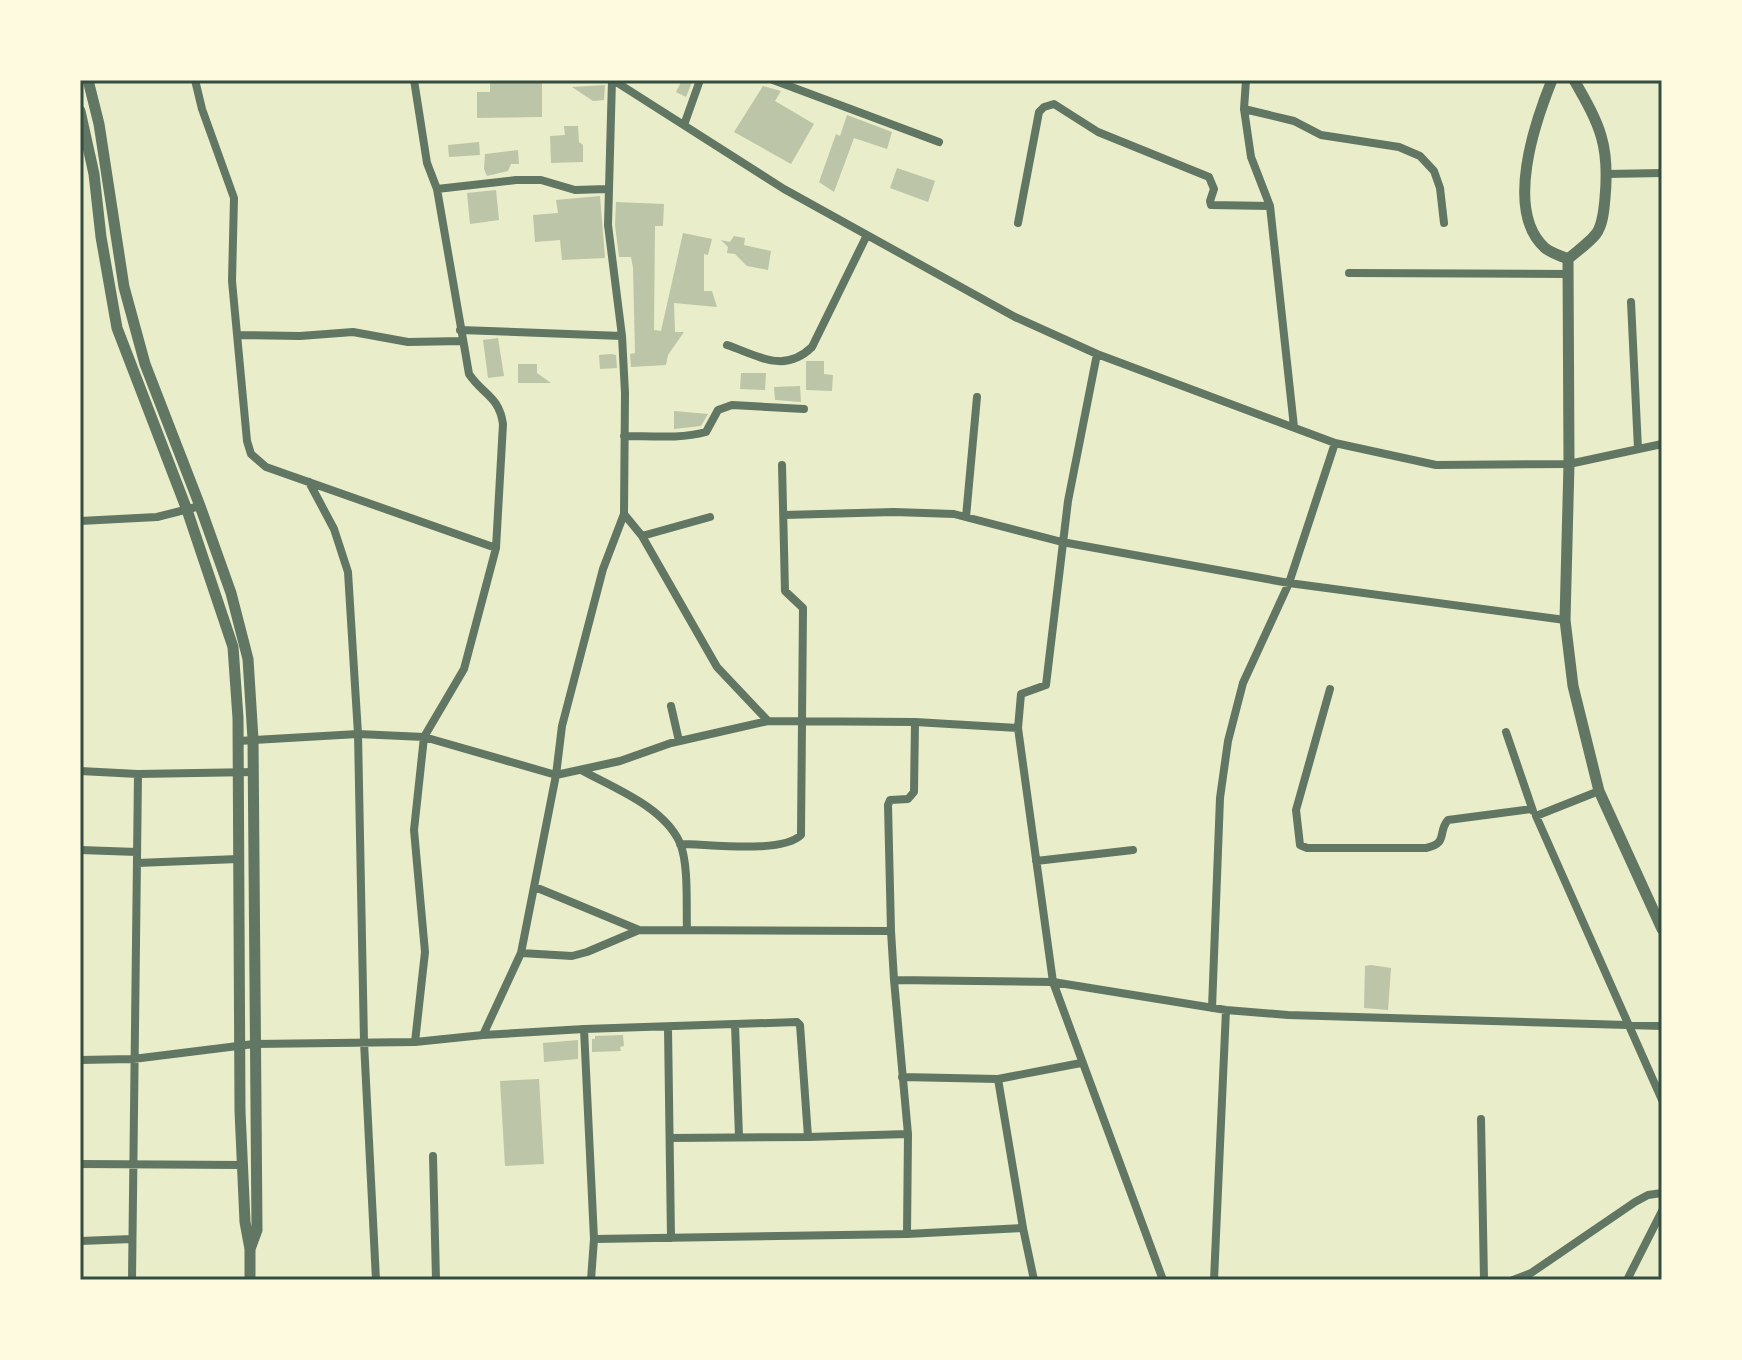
<svg xmlns="http://www.w3.org/2000/svg" width="1742" height="1360" font-family="Ubuntu,sans-serif">
	<style>
		.building { fill: #bcc5a7 }
		.lines { fill: none; stroke-linecap: round; stroke-linejoin: round }
		.minor { stroke: #617663; stroke-width: 8 }
		.tertiary { stroke: #617663; stroke-width: 11 }
		.neatline { fill: none; stroke: #344e41; stroke-width: 3 }
	</style>
	<rect width="100%" height="100%" fill="#e9edc9"/>
	<path class="building" d="M490,80H542V117L477,118V92H490Z
		M682,80H693L686,97L676,92Z
		M605,85L604,100L593,101L572,87Z
		M763,86L781,91L775,101L814,124L791,164L734,132Z
		M847,115L892,132L887,149L854,138L834,192L819,182L836,134L840,136Z
		M564,126H578L579,142L583,145V162L551,163L550,136L565,135Z
		M479,142L480,155L449,157L448,145Z
		M518,150L519,164H511L508,171L487,176L484,169L485,154Z
		M897,168L935,181L928,202L890,188Z
		M496,190L499,220L470,224L467,193Z
		M600,196L605,258L562,260L560,240L535,242L533,215L558,213L556,200Z
		M616,202L664,204L663,226H655L654,330L661,331L683,233L712,239L708,255L704,254V291H712L717,307L674,303L675,332H684L668,355L666,365L631,367L630,354L635,353L633,268L631,257H619L615,225Z
		M734,236L745,238L744,245L771,251L768,270L747,266L735,254L727,253L728,247L721,240L730,242Z
		M498,338L504,376L488,378L483,340Z
		M611,354L616,355L617,368L600,369L599,355Z
		M806,361H824V374L833,375L832,391L806,390Z
		M518,364H537V373L551,383H518Z
		M741,373H766L765,390L740,389Z
		M800,386L801,402L775,400L774,387Z
		M674,411L708,414L701,426L674,429Z
		M1371,965L1391,968L1388,1010L1364,1008L1365,966Z
		M623,1035L624,1046L620,1047L621,1051L592,1052V1039H595V1036Z
		M578,1040V1059L544,1062L543,1043Z
		M539,1079L544,1164L505,1166L500,1081Z"/>
	<g class="lines">
		<path class="minor" d="M195,80L202,109L234,198L232,281L247,441L251,454L266,467L496,548
			M414,80L427,163L437,189L469,374C483,395 499,396 503,424L496,548L464,669L424,737L414,830L425,952L415,1042
			M613,80L784,189L1015,317L1097,354L1335,443L1436,465L1569,464L1662,444
			M773,80L939,142
			M1246,80L1244,109L1251,157L1270,206L1294,427
			M1244,109L1294,121L1321,135L1399,147L1420,156L1434,171L1440,188L1444,223
			M684,125L700,80
			M1607,174L1662,173
			M437,189L516,180H541L575,190L607,189
			M1018,223L1039,112L1044,107L1054,104L1098,132L1209,177L1214,189L1210,201L1211,205L1270,206
			M1349,273L1568,274
			M1631,302L1638,449
			M460,330L622,336
			M238,335L300,336L353,332L408,342L463,341
			M727,345C759,356 784,374 812,347L867,235
			M1097,354L1068,501L1046,685L1021,694L1018,728L1053,982L1163,1280
			M624,436C651,436 680,439 706,432L718,410L732,405L804,409
			M309,482L334,529L348,572L358,734L364,1042L376,1280
			M624,514L642,536L717,667L768,721
			M784,515L894,512L954,514L1062,542L1289,583L1565,620
			M966,517L977,397
			M80,521L157,517L200,506
			M642,536L710,517
			M1330,689L1296,810L1300,845L1307,848H1426C1449,843 1437,832 1448,820L1531,809
			M671,706L679,741
			M1506,732L1533,811
			M238,741L358,734L424,737L556,775L620,761L671,743L768,721L915,722L1018,728
			M581,770C614,788 664,807 680,843C689,865 686,906 687,930
			M80,771L138,774L254,772
			M1599,791L1536,816L1662,1100
			M680,844C708,844 782,854 801,835L803,608L785,591L782,465
			M80,850L137,852
			M1036,861L1133,850
			M137,863L238,859
			M535,887L639,930
			M891,931L888,805L890,800L908,799L914,792L915,722
			M521,953L572,956L587,952L639,930L891,931L894,980L1053,982L1226,1010L1288,1015L1662,1026
			M894,980L908,1134L907,1234L1023,1228L998,1079L902,1077
			M1212,1008L1220,798L1228,741L1243,683L1289,583L1335,443
			M735,1024L739,1137
			M668,1028L671,1238
			M483,1035L584,1029
			M80,1060L133,1059L254,1044L415,1042L483,1035L521,953L556,775L562,726L603,569L624,514L625,393L622,336L608,225L612,80
			M998,1079L1081,1063
			M1481,1119L1484,1280
			M670,1138L808,1137
			M433,1156L436,1280
			M80,1164L242,1165
			M1023,1228L1034,1280
			M907,1234L594,1239L584,1029L797,1022L800,1025L808,1137L908,1134
			M80,1241L132,1239
			M132,1280L138,774
			M591,1280L594,1239
			M1214,1280L1226,1010
			M1513,1280L1531,1273L1635,1202L1648,1195L1662,1193
			M1627,1280L1662,1211"/>
		<path class="tertiary" d="M88,80L99,124L124,287L145,364L200,506L231,593L248,659L253,739L257,1230L250,1249
			M1552,80C1535,122 1504,211 1545,248C1551,253 1561,256 1568,259L1569,464L1565,620L1573,686L1599,791L1662,929
			M80,111L94,174L101,237L117,328L187,510L233,647L238,718L240,1111L245,1222L250,1249V1280
			M1568,259C1577,251 1589,243 1596,234C1603,225 1604,209 1605,198C1610,145 1600,125 1574,80"/>
	</g>
	<rect width="1742" height="1360" fill="none" stroke="#fefae0" stroke-width="164"/>
	<rect x="82" y="82" width="1578" height="1196" class="neatline"/>
</svg>
